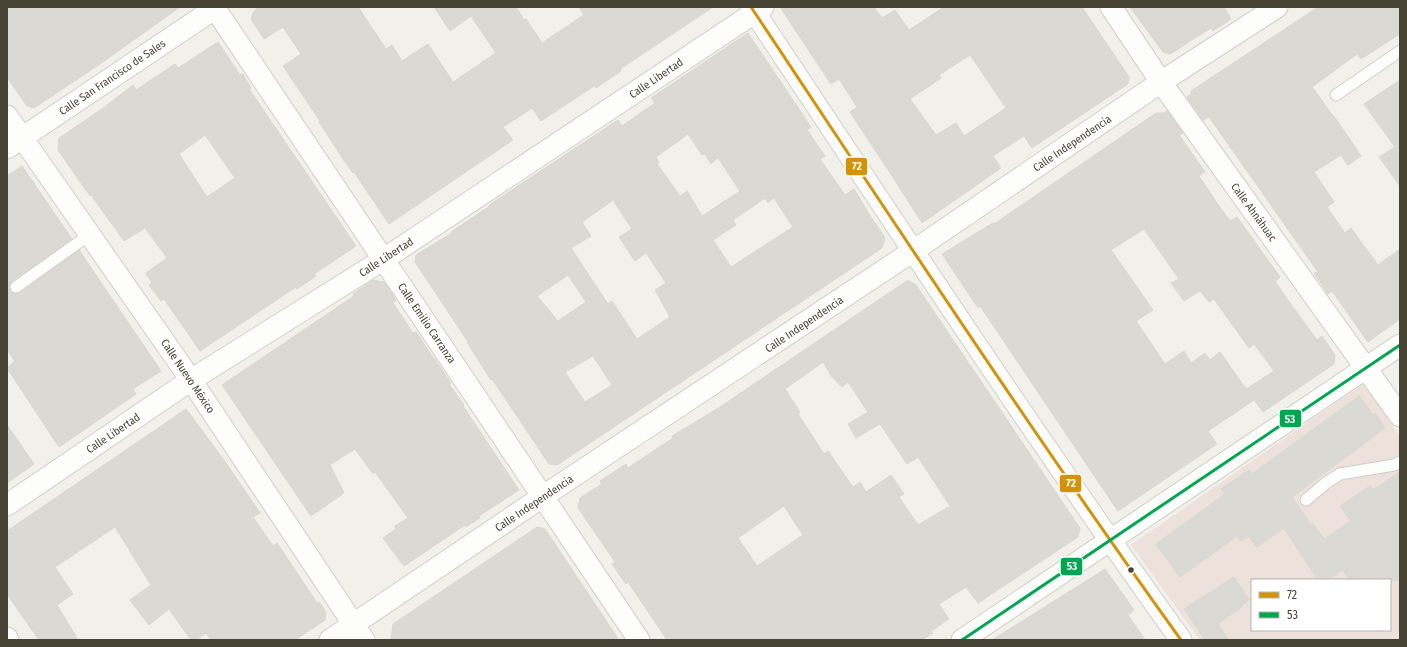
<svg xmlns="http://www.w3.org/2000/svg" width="1407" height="647" font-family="'Fira Sans Condensed',sans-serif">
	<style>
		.medical { fill: #ece2db; fill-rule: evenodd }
		.building { fill: #dbd9d3; stroke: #d9d7d1; fill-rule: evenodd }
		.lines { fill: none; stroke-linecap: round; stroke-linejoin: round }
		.service-casing { stroke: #cfcec8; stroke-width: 13 }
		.minor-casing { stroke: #cfcec8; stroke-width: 23 }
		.service { stroke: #fdfdfc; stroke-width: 11 }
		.minor { stroke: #fdfdfc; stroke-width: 21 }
		.bus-1-casing { stroke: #fff; stroke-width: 6 }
		.bus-2-casing { stroke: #fff; stroke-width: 6 }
		.bus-1 { stroke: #d4920b; stroke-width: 3 }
		.bus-2 { stroke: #00a651; stroke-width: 3 }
		.bus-dot { fill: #474436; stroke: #fff; stroke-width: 1.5 }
		.labels { text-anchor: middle; stroke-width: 3; stroke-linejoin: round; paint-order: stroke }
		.street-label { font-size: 11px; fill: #474436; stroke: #fff }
		.line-badge { stroke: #fff; stroke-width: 1.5 }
		.badge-label { font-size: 11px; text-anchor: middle; font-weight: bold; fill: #fff }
	</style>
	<rect width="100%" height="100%" fill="#f1f0eb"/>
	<path class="medical" d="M1363,384L1400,436V640H1200L1131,545ZM1252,580H1390V630H1252Z"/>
	<path class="building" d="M7,7H180L100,64L34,108L27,106L7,77Z
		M259,7H358L386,49L392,45L402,61L428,44L453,82L496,53L471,16L450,31L434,7H516L524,20L526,19L542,43L584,15L579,7H713L620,69L621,71L596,88L594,86L541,121L532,108L503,127L513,140L389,224L354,172L353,173L345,162L319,122L320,121L283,66L301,54L283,27L264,39L251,19L254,11Z
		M780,7H874L882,18L895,10L909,30L944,7H1082L1129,77L1128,84L1032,148L1024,136L993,156L1001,168L922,223L898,185L850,112L857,107L839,79L831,84ZM970,55L1006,108L964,136L956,123L936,135L910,99L941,78L939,75Z
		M1130,7H1224L1231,19L1213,31L1211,28L1170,54L1163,52Z
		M1318,7H1400V34L1361,59L1357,54L1312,87L1333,116H1334L1361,156L1348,165L1341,155L1314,172L1334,202L1327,207L1345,233L1351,228L1378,265L1400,249V319L1368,342L1332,291L1328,294L1314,273L1318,272L1209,117L1203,120L1187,97L1192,93L1191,91Z
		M748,33L811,127L807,130L825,156L820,159L845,195L854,189L869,214L885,238L882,248L557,465L549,464L492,379L491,380L467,342H468L415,262L416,255L452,233L451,232L490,206L489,205L618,120L622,126L655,103L651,98ZM688,134L702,155L705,154L711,164L718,158L740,191L702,216L687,191L680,196L657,164L659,162L656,157ZM765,198L768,203L774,198L793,227L731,267L713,240L736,225L733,220ZM613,200L632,229L619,237L635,261L646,253L666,283L655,290L670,317L637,339L612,301L608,304L571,248L591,236L582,222ZM568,275L586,302L558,321L537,296ZM593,356L612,385L585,402L565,372Z
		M218,42L240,75L243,74L251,88L249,89L356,246L314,274L316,276L297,289L296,287L200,351L164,299L161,301L149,285L152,283L146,273L167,258L145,228L124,241L91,195L90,196L58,150L59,138L102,109L133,85L136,90L175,64L178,68ZM205,135L235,178L207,197L179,154Z
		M1400,80V186L1379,157L1395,147L1364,104Z
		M1167,111L1183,133L1179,135L1205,172L1199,176L1219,206L1230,221L1237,217L1280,277L1275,281L1290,303L1317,340L1322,336L1335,355L1334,364L1263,412L1249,393L1254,400L1208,431L1217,444L1118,511L980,306L978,308L942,254L993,223L994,224L1156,113H1164ZM1144,229L1179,279L1171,283L1184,301L1200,291L1209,302L1214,299L1249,348L1254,344L1274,371L1246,389L1220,352L1210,360L1205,353L1191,363L1184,351L1165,364L1136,321L1153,310L1111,250Z
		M22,166L72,239L12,281L10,284V291L13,293H20L79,250L161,371L133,389L136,394L59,447L7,368L15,361L7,350V176Z
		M373,280L384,282L396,300L393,303L413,333L416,332L434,359H435L451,383L449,384L464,405L463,406L519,490L479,516L480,518L466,527L465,525L404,566L383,538L396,529L395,526L408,518L375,472L373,474L355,449L330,465L344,493L311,516L222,385L354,296L353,294Z
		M908,280L916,285L1059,497L1080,528L1078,537L978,603L966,587L939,604L949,619L931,631L933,633L922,640H667L628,582L626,584L612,564L615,562L578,508L580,498L602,484L600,481L626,464L628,468L673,438L672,436L717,409ZM823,362L832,377L842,387L848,382L868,412L848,424L856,438L880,424L907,464L918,457L950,506L918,525L899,497L904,494L891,475L866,492L860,482L853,487L828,451L824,454L798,414L800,412L785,389ZM784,506L803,535L757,566L738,538Z
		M1359,396L1373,415L1375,413L1385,428L1292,497L1311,525L1313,524L1324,539L1351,521L1340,506L1370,486L1373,490L1400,472V580H1350L1343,570L1327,580H1318L1284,528L1257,547L1249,536L1241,541L1237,536L1180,577L1156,544L1225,494L1221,489L1249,470L1252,474Z
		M186,409L224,460L260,513L253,517L273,546L277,543L317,603L319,602L326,612L325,620L295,640H211L206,633L196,640H191L169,609L149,625L130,600L151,585L115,527L55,567L73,594L57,605L78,640H39L7,594V531Z
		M7,425L34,464L7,483Z
		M537,527L545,529L619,640H391L393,624Z
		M1105,569L1134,610L1128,615L1145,640H992Z
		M1234,577L1249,600L1242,605L1243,606L1218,624L1229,640H1205L1184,609Z"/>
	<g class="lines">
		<g class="service-casing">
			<path id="service" d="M1336,95L1400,51
				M16,287L89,235
				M1306,500L1326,483L1340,474L1394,465L1400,462"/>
		</g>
		<g class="minor-casing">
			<path id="minor" d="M214,7L639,640
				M751,7C892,219 1032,433 1181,640
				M1111,7L1161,82L1400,416
				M7,116L191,380L364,640
				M7,148L217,7
				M7,505L191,380L384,259L763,7
				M7,638L8,640
				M330,640L542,497L913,251L1161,82L1277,7
				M962,640L1400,345"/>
		</g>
		<use href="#service" class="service"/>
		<use href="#minor" class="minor"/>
		<g class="bus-1-casing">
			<path id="bus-1" d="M751,7C892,219 1032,433 1181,640"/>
		</g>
		<g class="bus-2-casing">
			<path id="bus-2" d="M962,640L1400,345"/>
		</g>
		<use href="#bus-1" class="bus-1"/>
		<use href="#bus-2" class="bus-2"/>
	</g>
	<circle class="bus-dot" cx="1131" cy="570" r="3.5"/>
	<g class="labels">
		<g class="street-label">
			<text transform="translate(112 77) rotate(-34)" y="4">Calle San Francisco de Sales</text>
			<text transform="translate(656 78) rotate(-34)" y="4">Calle Libertad</text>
			<text transform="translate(1072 143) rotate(-34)" y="4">Calle Independencia</text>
			<text transform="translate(1254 212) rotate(54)" y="4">Calle Ahnáhuac</text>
			<text transform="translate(386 257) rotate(-33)" y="4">Calle Libertad</text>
			<text transform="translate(427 323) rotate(56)" y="4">Calle Emilio Carranza</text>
			<text transform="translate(804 324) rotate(-34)" y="4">Calle Independencia</text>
			<text transform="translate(188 376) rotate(56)" y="4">Calle Nuevo México</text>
			<text transform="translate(113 433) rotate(-34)" y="4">Calle Libertad</text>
			<text transform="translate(534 503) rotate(-34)" y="4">Calle Independencia</text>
		</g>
	</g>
	<g class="line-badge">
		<rect x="845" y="157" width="23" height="19" rx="4" fill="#d4920b"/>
		<rect x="1279" y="409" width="23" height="19" rx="4" fill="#00a651"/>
		<rect x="1059" y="474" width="23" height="19" rx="4" fill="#d4920b"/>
		<rect x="1060" y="557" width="23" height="19" rx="4" fill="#00a651"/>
	</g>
	<g class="badge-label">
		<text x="857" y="170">72</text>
		<text x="1290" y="423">53</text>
		<text x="1071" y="487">72</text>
		<text x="1072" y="570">53</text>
	</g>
	<rect width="1407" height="647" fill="none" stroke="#474436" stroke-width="16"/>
	<rect x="1251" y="579" width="140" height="52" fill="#ffffff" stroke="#b5b4af"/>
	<rect x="1259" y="592" width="20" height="6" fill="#d4920b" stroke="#b5b4af"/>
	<text x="1287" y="599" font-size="12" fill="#474436">72</text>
	<rect x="1259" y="612" width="20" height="6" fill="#00a651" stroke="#b5b4af"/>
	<text x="1287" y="619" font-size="12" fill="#474436">53</text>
</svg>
